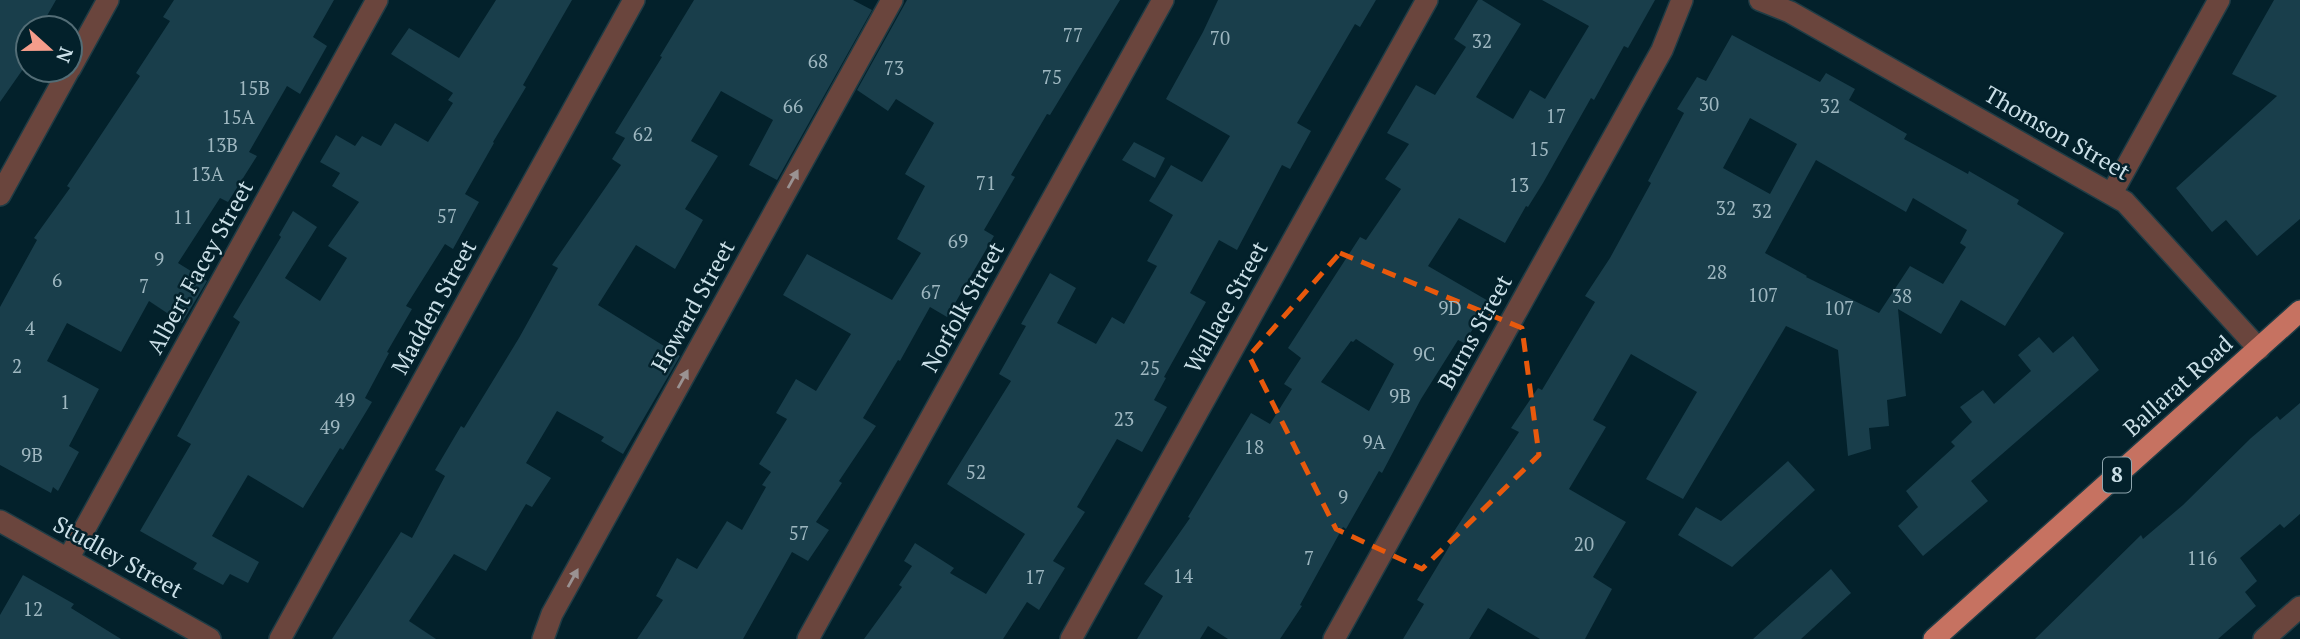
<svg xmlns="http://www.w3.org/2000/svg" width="2300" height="639" font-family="'PT Serif',serif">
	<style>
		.building { fill: #193e4b; fill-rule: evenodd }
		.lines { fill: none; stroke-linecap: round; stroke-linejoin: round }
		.minor-casing { stroke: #1f3c45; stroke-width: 24 }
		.trunk-casing { stroke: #1f3c45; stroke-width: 24 }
		.minor { stroke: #6a453d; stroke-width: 21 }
		.trunk { stroke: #c67261; stroke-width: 21 }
		.oneway { fill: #9a9292 }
		.marked { fill: none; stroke: #e8590c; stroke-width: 5; stroke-dasharray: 14 9; stroke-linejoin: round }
		.labels { text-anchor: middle; stroke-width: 5; stroke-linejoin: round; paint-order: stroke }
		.number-label { font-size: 19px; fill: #9eb7c0 }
		.shield { fill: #03212b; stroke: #8ea6af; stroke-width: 2 }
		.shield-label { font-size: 21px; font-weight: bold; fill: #cadfe7 }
		.street-label { font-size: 23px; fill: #cadfe7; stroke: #03212b }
	</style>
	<rect width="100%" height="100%" fill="#03212b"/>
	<path class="building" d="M0,0H56L40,28H28V62L0,102Z
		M174,0H334L313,37L327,46L300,94L287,86L249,152L257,156L228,202L220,198L178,263L207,281L182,323L149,301L121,352L67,323L47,361L99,389L69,446L79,452L58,491L53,487L51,493L0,465V307L37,240L34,238L70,188L67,186L140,76L136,73L170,21L163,17Z
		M496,0H572L523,85L526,87L493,142L494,143L465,194L479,202L453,249L445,244L406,306L412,309L387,352L389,353L365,398L372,402L343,450L340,448L303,508L248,475L212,536L259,562L248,583L230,574L223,585L193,569L197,563L140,531L191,444L177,436L240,322L233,317L281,237L279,235L293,211L317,227L285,278L320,301L347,258L328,246L359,202L332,186L340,173L320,162L336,135L355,146L362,136L381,146L395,123L428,142L453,103L448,100L453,93L391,54L409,28L459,58Z
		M694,0H853L872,10L777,180L749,165L773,120L721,91L691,141L718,156L685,209L703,220L675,269L636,245L598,305L680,356L623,454L601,441L604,437L557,411L526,463L551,478L532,507L526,504L486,571L454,554L409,621L436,639H332L401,532L412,538L445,476L435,470L461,426L464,428L519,338L558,268L552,265L621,165L612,159L625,138L615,133L662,57L660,56Z
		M907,0H1120L1050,115L1047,114L1011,175L1015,177L984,230L994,236L947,317L930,307L900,361L898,360L863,418L876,426L839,481L842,483L816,522L829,530L808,561L792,552L743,639H637L663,600L656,596L677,558L697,569L727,521L742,530L766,487L762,485L771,472L759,464L787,419L776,413L796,379L816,391L851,334L783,295L807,254L892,300L921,253L897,239L925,186L905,174L934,123L896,99L888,111L857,90Z
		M1218,0H1376L1360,27L1355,24L1297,123L1311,131L1290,169L1282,165L1237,250L1219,240L1190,293L1206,302L1164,377L1166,378L1154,400L1167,407L1142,452L1117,439L1077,507L1085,512L1053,561L1065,568L1039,610L1027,602L1003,639H864L902,587L899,585L912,566L904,561L915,543L954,568L950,573L986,594L1025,534L947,484L1011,381L999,374L1026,326L1021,324L1050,273L1076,288L1057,323L1096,344L1112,317L1124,324L1157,266L1147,261L1173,215L1149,201L1171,165L1202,182L1230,136L1166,99L1203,32Z
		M1478,0H1482L1521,24L1476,97L1513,119L1530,90L1545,99L1589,26L1542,0H1655L1628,48L1624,46L1594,100L1591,98L1543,183L1528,207L1526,206L1505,243L1459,218L1428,266L1490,302L1464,343L1458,340L1421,399L1382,473L1379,471L1346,529L1343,527L1300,605L1302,606L1280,639H1228L1208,626L1200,639H1137L1163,596L1144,584L1190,518L1188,517L1251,413L1270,424L1292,389L1284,384L1301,358L1288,348L1360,237L1366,240L1401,189L1385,179L1409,144L1387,133L1416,85L1435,95L1466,47L1454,39ZM1356,339L1394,364L1369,411L1321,382L1351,341L1353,342Z
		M2274,0H2300V219L2257,256L2226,220L2212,232L2176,188L2277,96L2232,74Z
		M1732,35L1820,82L1826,73L1855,89L1849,100L1907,134L1904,139L1968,174L1969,171L2019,200L2017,204L2064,233L2005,326L1961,300L1941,334L1898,309L1906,396L1887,400L1889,426L1869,428L1871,449L1848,456L1838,350L1786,326L1683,499L1646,479L1697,392L1631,354L1593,420L1606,427L1569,489L1626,522L1593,577L1612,589L1585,639H1540L1488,608L1469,639H1403L1424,604L1417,600L1452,542L1449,539L1519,432L1511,428L1538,388L1542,390L1595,302L1585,296L1610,258L1651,183L1648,181L1684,113L1677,109L1697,77L1706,81ZM1750,118L1797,144L1770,194L1723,168ZM1816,160L1906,212L1913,198L1967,230L1960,243L1966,247L1943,284L1910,266L1879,313L1806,277L1807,276L1765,253Z
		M1134,142L1165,158L1155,178L1122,160Z
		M2073,336L2099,370L1971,481L1988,501L1923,556L1898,526L1918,507L1906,491L1955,446L1951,442L1972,422L1960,407L1983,390L1994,404L2031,371L2018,355L2039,337L2053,353Z
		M2300,403V514L2284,528L2280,524L2240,558L2257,581L2245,592L2256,606L2218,639H2035L2141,535L2143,539L2183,505L2251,438L2277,416L2280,420Z
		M1788,461L1815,490L1732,567L1678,535L1696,507L1721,521Z
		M1831,569L1851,593L1801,639H1753Z
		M23,575L74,604L71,608L121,639H0V615Z"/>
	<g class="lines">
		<g class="minor-casing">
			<path id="minor" d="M1760,0L1790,12L2125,202L2259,349
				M70,69L108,0
				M2112,193L2219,0
				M0,195L69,70
				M0,521L210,639
				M68,559L377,0
				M280,639L634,0
				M543,639L552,614L892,0
				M808,639L1163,0
				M1071,639L1427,0
				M1334,639L1662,50L1682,0
				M2264,639L2300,607"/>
		</g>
		<g class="trunk-casing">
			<path id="trunk" d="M1934,639L2300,311"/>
		</g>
		<use href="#minor" class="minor"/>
		<use href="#trunk" class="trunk"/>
	</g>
	<defs><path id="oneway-solid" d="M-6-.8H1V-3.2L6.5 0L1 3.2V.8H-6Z" transform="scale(1.75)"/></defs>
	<g class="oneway">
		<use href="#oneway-solid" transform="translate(793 179) rotate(-61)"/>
		<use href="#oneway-solid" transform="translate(683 379) rotate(-61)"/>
		<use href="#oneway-solid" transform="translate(573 578) rotate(-61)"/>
	</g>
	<path class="marked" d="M1340,253L1522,328L1539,455L1422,569L1336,529L1249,356Z"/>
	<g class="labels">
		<g class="number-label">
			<text x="1073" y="42">77</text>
			<text x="1220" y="45">70</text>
			<text x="1482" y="48">32</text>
			<text x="818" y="68">68</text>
			<text x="894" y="75">73</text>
			<text x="1052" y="84">75</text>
			<text x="254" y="95">15B</text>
			<text x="1709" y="111">30</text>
			<text x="793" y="113">66</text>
			<text x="1830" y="113">32</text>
			<text x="1556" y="123">17</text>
			<text x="238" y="124">15A</text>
			<text x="643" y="141">62</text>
			<text x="222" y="152">13B</text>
			<text x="1539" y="156">15</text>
			<text x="207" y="181">13A</text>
			<text x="986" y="190">71</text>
			<text x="1519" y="192">13</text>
			<text x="1726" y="215">32</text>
			<text x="1762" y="218">32</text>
			<text x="447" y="223">57</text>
			<text x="183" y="224">11</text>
			<text x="958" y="248">69</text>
			<text x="159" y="266">9</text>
			<text x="1717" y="279">28</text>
			<text x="57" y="287">6</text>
			<text x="144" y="293">7</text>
			<text x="931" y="299">67</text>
			<text x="1763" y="302">107</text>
			<text x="1902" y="303">38</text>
			<text x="1450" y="315">9D</text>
			<text x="1839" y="315">107</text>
			<text x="30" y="335">4</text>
			<text x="1424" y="361">9C</text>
			<text x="17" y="373">2</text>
			<text x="1150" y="375">25</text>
			<text x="1400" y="403">9B</text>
			<text x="345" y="407">49</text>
			<text x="65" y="409">1</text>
			<text x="1124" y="426">23</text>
			<text x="330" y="434">49</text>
			<text x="1374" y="449">9A</text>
			<text x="1254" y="454">18</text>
			<text x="32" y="462">9B</text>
			<text x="976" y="479">52</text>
			<text x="1343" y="504">9</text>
			<text x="799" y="540">57</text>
			<text x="1584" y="551">20</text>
			<text x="1309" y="565">7</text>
			<text x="2202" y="565">116</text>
			<text x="1183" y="583">14</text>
			<text x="1035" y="584">17</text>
			<text x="33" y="616">12</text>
		</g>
		<rect class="shield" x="2103" y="457.5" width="28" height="35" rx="5"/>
		<g class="shield-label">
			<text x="2117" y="482">8</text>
		</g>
		<g class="street-label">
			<text transform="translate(2057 133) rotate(30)" y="8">Thomson Street</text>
			<text transform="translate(200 267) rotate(-61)" y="8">Albert Facey Street</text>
			<text transform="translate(693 306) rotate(-61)" y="8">Howard Street</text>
			<text transform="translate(434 307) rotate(-61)" y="8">Madden Street</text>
			<text transform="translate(963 307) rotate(-61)" y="8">Norfolk Street</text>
			<text transform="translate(1226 307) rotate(-61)" y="8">Wallace Street</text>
			<text transform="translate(1475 332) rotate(-61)" y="8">Burns Street</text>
			<text transform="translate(2178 386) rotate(-42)" y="8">Ballarat Road</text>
			<text transform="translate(118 557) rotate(29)" y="8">Studley Street</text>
		</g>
	</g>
	<g transform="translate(49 49) rotate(111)"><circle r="33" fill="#03212b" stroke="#536d76" stroke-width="2"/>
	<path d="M0-5L12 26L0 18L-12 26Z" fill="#f49d8b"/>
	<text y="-10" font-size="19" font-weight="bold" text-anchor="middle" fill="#cadfe7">N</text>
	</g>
</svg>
